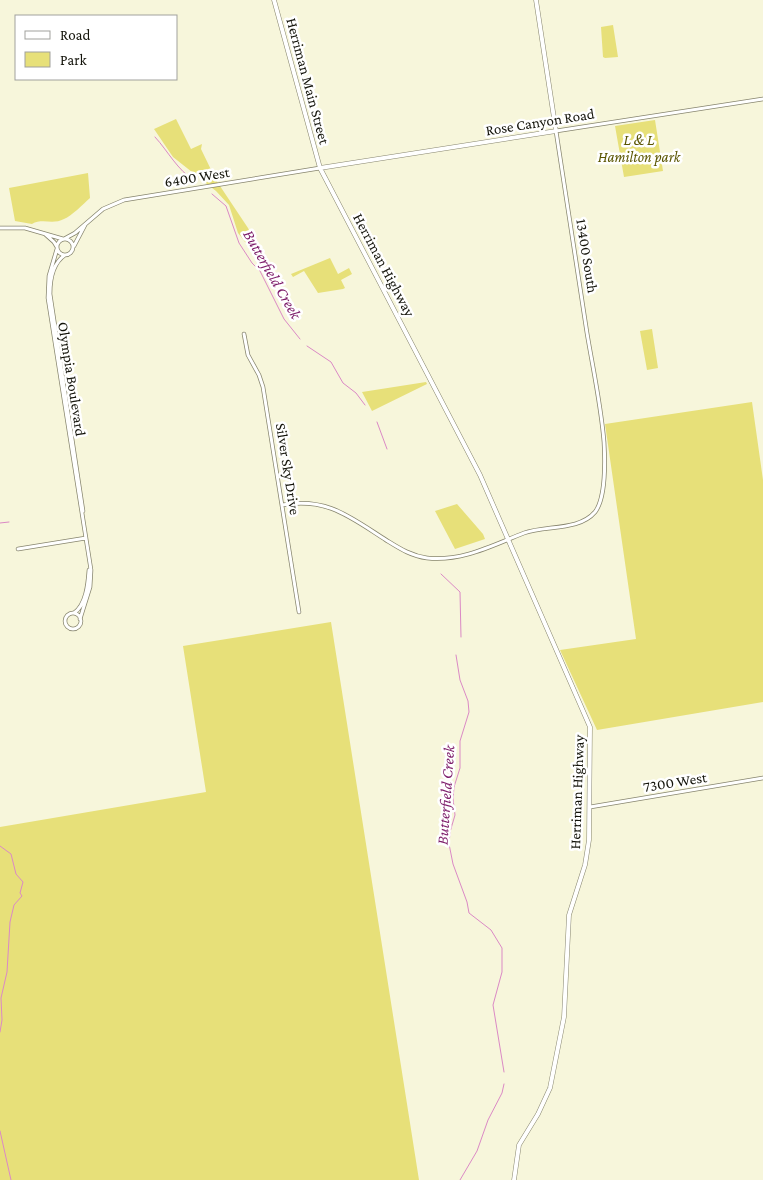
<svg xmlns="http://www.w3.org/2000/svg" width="763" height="1180" font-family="'Crimson Pro',serif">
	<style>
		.green { fill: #e7e079 }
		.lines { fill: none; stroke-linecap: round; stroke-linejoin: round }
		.stream { stroke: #db89c5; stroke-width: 1 }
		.tertiary-casing { stroke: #87856e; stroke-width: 4.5 }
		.secondary-casing { stroke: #87856e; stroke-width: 5 }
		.tertiary { stroke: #fff; stroke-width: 3 }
		.secondary { stroke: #fff; stroke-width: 4 }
		.labels { text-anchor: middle; stroke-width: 5; stroke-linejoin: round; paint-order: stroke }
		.street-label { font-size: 15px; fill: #14140b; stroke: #fff }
		.park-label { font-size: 15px; font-style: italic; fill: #5a5500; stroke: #fff }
		.water-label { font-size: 16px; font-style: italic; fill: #7d1d6a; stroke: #fff }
	</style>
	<rect width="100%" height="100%" fill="#f7f6db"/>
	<path class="green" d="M613,25L618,57L605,58L603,57L601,27Z
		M176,119L191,149L202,144L201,149L216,180L248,228L261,254L256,256L238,233L229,205L216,191L173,157L154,129Z
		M655,120L663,171L624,177L615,126Z
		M88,173L90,198C83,204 72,216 64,219C53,225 42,218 32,224L15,221L9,188Z
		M330,258L338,274L349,268L352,274L341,280L345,288L343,289L318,293L304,271L293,277L291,274Z
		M652,329L658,368L647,370L640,331Z
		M426,382L427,384L372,411L362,392Z
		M752,402L763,480V702L597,730L560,650L636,639L605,424Z
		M457,504L483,534L485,539L455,549L435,511Z
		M331,622L419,1180H0V827L206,792L183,646Z"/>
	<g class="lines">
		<path class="stream" d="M155,137C168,151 177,170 195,181
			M212,194L226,206L239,243L252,263L260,271L284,319L300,339
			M307,346L331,362L343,383L356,393L365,405
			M377,422L387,449
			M0,523L9,522
			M441,574L460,592L461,637
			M456,655L460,680L468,701L469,712L460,741V768L454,787L453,799L455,815L450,832L449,844L453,864L467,902L469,913L491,930L502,948V972L493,1005L504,1072
			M0,846L11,854L16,874L23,882L20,893L22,896L14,905L10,922L7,972L1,998L2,1020L0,1032
			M0,1131L11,1180
			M460,1180L477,1151L488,1120L502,1093L504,1084"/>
		<g class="tertiary-casing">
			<path id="tertiary" d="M0,228H25L63,239
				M45,234L54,242L57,247
				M57 247a8 8 0 1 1 16 0a8 8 0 1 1-16 0Z
				M64,239L75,233L103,209L124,200L320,168
				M74,246L85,225
				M57,249L49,276L48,298L91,570L90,587L80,619
				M65,255C53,263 50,280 50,294L83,511
				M244,334L248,355L259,375L263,387L299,612
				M282,505C327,497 350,517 386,540C399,548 411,556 427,558C462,562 493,545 524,533C546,525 579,531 595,512C606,498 605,459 604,442C601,405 593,369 587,333C577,266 566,198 556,131L763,99
				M18,549L86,538
				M74,613C86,605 88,584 89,570
				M65 621a8 8 0 1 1 16 0a8 8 0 1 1-16 0Z
				M590,807L763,778"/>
		</g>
		<g class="secondary-casing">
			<path id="secondary" d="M274,0L320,168L480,475L590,727L589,840L585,865L569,915L564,1017L550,1088L538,1114L519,1145L514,1180
				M320,168L556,131L536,0"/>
		</g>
		<use href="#tertiary" class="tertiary"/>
		<use href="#secondary" class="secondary"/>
	</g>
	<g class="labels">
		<g class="street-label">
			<text transform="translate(308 81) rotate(75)" y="5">Herriman Main Street</text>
			<text transform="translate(540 122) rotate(-9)" y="5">Rose Canyon Road</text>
			<text transform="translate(197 177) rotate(-9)" y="5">6400 West</text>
			<text transform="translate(587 256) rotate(81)" y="5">13400 South</text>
			<text transform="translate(384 265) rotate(62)" y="5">Herriman Highway</text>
			<text transform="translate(72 379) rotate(81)" y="5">Olympia Boulevard</text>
			<text transform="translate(288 469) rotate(81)" y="5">Silver Sky Drive</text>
			<text transform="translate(675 782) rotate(-9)" y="5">7300 West</text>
			<text transform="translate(577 792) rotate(-88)" y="5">Herriman Highway</text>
		</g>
		<g class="park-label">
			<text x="639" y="145">L &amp; L<tspan x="639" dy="17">Hamilton park</tspan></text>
		</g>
		<g class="water-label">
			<text transform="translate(273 274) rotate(60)" y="6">Butterfield Creek</text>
			<text transform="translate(445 795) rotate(-86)" y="6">Butterfield Creek</text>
		</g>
	</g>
	<rect x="15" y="15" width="162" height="65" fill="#ffffff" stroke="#a1a19d"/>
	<rect x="25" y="31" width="25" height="8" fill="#ffffff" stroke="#a1a19d"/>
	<text x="60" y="40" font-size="15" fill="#14140b">Road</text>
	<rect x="25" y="52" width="25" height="15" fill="#e7e079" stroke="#a1a19d"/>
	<text x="60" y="65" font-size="15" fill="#14140b">Park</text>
</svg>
